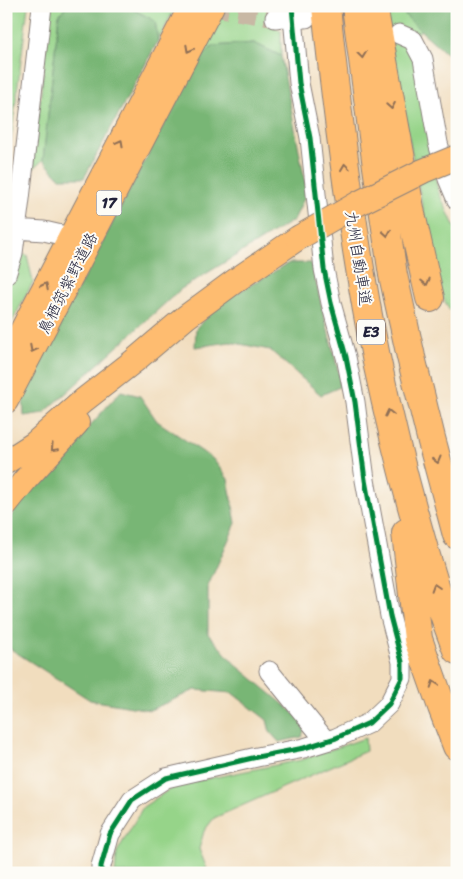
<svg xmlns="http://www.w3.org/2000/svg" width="463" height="879" font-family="Sriracha,'Klee One',sans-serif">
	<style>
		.green { fill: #96d489; stroke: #5c7b62 }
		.forest { fill: #78b675; stroke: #4d6c58 }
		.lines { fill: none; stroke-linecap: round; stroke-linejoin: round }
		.minor-tunnel { stroke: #c8b8a4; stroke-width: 19; stroke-dasharray: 19 9; stroke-linecap: butt }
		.minor-casing { stroke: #8a807c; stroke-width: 21 }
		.major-casing { stroke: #8a807c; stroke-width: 26 }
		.highway-casing { stroke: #8a807c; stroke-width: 30 }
		.minor { stroke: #fff; stroke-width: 19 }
		.major { stroke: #febc70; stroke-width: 24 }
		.highway { stroke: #febc70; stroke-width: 28 }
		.major-bridge-casing { stroke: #8a807c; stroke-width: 26; stroke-linecap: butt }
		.major-bridge { stroke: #febc70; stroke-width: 24 }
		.cycleway-casing { stroke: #fdfcf7; stroke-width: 8 }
		.cycleway { stroke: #00873e; stroke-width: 5 }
		.oneway { stroke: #906f56 }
		.labels { text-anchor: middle; stroke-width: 4; stroke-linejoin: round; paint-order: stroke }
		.shield { fill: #fdfcf7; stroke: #646373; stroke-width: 1 }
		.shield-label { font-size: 15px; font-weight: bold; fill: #22223b }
		.street-label { font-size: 16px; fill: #22223b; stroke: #fdfcf7 }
	</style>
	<rect width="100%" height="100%" fill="#fdfcf7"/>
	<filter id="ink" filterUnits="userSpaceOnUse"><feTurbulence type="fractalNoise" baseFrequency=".02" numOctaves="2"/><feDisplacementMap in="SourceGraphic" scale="10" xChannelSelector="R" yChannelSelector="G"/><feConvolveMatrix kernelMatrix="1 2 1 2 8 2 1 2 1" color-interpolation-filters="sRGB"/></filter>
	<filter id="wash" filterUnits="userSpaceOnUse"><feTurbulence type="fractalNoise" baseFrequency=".0096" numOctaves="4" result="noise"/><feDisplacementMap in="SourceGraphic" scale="20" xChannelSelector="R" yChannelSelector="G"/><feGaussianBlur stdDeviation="1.12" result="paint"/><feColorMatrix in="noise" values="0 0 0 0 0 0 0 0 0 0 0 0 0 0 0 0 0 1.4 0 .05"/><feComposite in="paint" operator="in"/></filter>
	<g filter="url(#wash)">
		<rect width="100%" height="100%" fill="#f1ddbe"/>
		<path class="green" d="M6,6H28L6,178Z
			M51,6H66L59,15L43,160L32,170Z
			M127,6H176L158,41L155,21Z
			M224,6H274L267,23L281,31V56L254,43L213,46L196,63Z
			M383,6H396L420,30L411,44L438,191L457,232V319L453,316L439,291Z
			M6,252L27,255L33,282L6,333Z
			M365,738L366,751L214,818L204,831L199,849L207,869L197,873H115L117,852L143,807L176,785L301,760Z"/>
		<path class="forest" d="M66,6H127L155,21L158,41L84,178H60L43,160L59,15Z
			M396,6H457V61L454,60L420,30Z
			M254,43L281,56L307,192L294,220L181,289L44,413L24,416L23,394L196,63L213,46Z
			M289,263H311L342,386L321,395L270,350L230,342L195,347L196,328L221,302Z
			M121,391L140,396L157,421L213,459L228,479L236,523L208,586V634L235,664L306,723L302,737L279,742L270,732L267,720L232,693L195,690L150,710L90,700L6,646V524L17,507Z"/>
	</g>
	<g filter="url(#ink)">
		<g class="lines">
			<path class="minor-tunnel" d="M210,6L275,18"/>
			<g class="minor-casing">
				<path id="minor" d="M275,18L292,16L306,18
					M399,34L413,40L423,59L438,143L448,179L457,200
					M15,229L44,231L70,237
					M6,275L13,253L20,199L42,6
					M269,671L326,741
					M101,873V866L110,834L132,800L166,778L257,757L304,748L336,738L369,723L389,704L402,678V662L390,616L365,480L355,402L346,357L331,303L324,269L310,138L299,83L292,6"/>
			</g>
			<g class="major-casing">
				<path id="major" d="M6,361C67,242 130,125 191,6
					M6,401L212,6
					M6,462L34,444L84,400L134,361L186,317L235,281L298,238
					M6,504L26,479L77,423"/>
			</g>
			<g class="highway-casing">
				<path id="highway" d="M326,6C333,77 342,147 352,217C359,265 367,314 377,362C393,437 412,512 435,586C441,607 449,629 457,650
					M356,6L377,167L393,275L411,357L431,438L457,535
					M373,6L411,214L430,298
					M406,533L418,639L442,707L457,746"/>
			</g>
			<use href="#minor" class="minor"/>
			<use href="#major" class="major"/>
			<use href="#highway" class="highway"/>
			<g class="major-bridge-casing">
				<path id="major-bridge" d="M298,238L359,203L423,171L457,157"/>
			</g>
			<use href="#major-bridge" class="major-bridge"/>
			<g class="cycleway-casing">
				<path id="cycleway" d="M101,873V866L110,834L132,800L166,778L257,757L304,748L336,738L369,723L389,704L402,678V662L390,616L365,480L355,402L346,357L331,303L324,269L310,138L299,83L292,6"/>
			</g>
			<use href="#cycleway" class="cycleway"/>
		</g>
		<defs><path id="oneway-chevron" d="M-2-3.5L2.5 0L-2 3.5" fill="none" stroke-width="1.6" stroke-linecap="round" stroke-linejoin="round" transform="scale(1.25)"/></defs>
		<g class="oneway">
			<use href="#oneway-chevron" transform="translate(189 49) rotate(118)"/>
			<use href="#oneway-chevron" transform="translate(362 55) rotate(83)"/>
			<use href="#oneway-chevron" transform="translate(391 106) rotate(80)"/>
			<use href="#oneway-chevron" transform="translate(120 143) rotate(-62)"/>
			<use href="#oneway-chevron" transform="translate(345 167) rotate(-98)"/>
			<use href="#oneway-chevron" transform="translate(387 233) rotate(81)"/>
			<use href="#oneway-chevron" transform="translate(426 282) rotate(77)"/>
			<use href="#oneway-chevron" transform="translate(45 286) rotate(-63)"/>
			<use href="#oneway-chevron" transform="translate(33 349) rotate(117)"/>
			<use href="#oneway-chevron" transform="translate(389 413) rotate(-103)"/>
			<use href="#oneway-chevron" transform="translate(54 448) rotate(133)"/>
			<use href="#oneway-chevron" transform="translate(437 460) rotate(75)"/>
			<use href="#oneway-chevron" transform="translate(435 587) rotate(-108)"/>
			<use href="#oneway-chevron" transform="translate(434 684) rotate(-109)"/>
		</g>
	</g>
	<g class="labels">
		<g class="shield">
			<rect x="96.5" y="190.5" width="25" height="25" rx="4"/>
			<rect x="357" y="319.5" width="28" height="25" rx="4"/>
		</g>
		<g class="shield-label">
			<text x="109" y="208">17</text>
			<text x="371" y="337">E3</text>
		</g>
		<g class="street-label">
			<text transform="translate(359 258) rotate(81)" y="6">九州自動車道</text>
			<text transform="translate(67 283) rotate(-63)" y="6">鳥栖筑紫野道路</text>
		</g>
	</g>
	<rect width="463" height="879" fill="none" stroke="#fdfcf7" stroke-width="25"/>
</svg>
